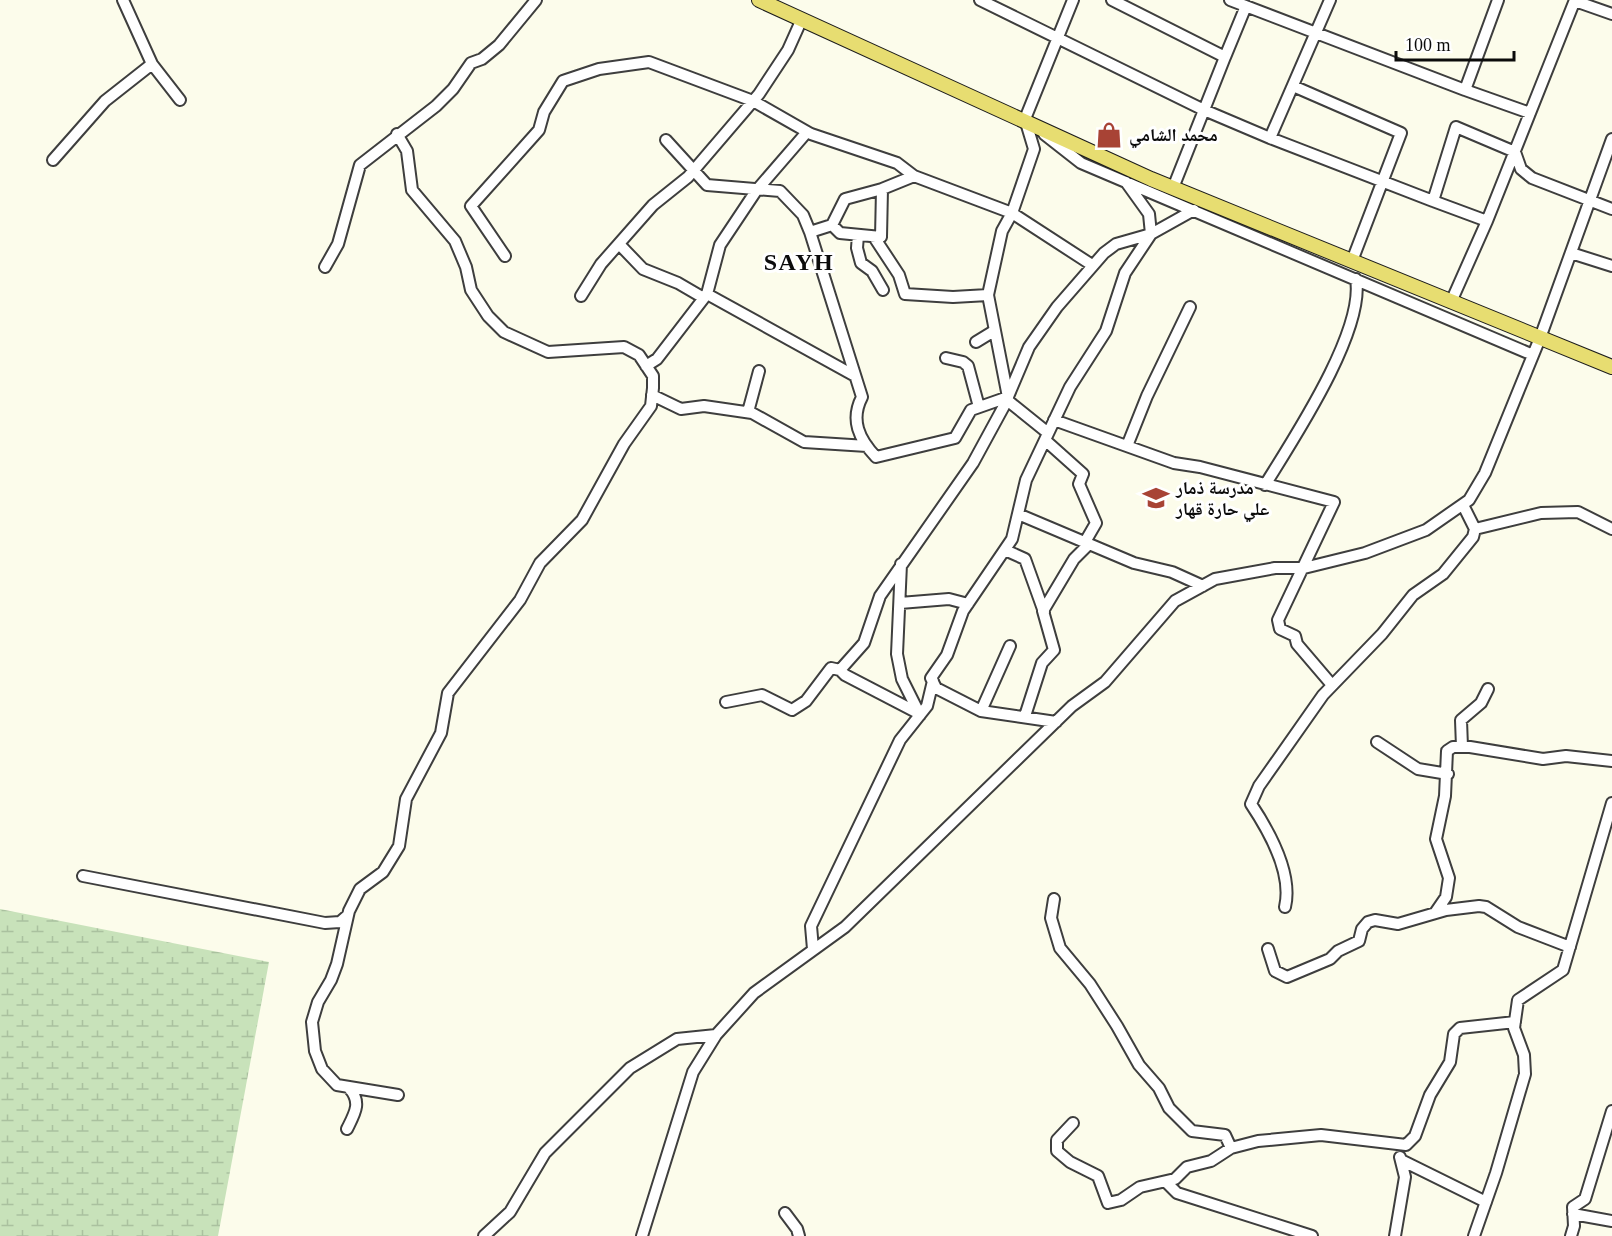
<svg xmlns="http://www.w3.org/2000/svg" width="1612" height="1236" font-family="'Times New Roman','Noto Naskh Arabic',serif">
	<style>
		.wetland { fill: url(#wetland-marsh) }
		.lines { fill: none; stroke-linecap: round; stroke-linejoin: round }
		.minor-casing { stroke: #3e3e3e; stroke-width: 14 }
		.major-casing { stroke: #1c1c1c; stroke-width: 16 }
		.minor { stroke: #fff; stroke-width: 10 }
		.major { stroke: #e7dd71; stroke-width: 14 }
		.labels { text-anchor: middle; stroke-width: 6; stroke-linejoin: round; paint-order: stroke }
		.poi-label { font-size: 18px; font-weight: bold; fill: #0b0b0b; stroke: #fff; text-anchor: start }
		.district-label { font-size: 24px; font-weight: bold; letter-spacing: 1.5px; fill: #0b0b0b; stroke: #fff }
	</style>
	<defs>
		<pattern id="wetland-marsh" width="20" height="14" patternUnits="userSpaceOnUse" patternTransform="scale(1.5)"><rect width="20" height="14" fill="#c8e2ba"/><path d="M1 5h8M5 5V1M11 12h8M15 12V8" fill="none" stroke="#aac19f"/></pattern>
	</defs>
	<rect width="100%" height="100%" fill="#fcfceb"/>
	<path class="wetland" d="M0,909L269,962L218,1236H0Z"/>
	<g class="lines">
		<g class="minor-casing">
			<path id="minor" d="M123,0L152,64L180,100
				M980,0L1204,110L1225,57
				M1112,0L1225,57L1246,6
				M1230,0L1465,90L1498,0
				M1575,1L1612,14
				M1293,86L1401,133L1352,261
				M1465,90L1530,113
				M397,134L407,151L412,190L455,241L466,267L471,290L488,316L504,332L548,352L624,347L639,355L653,376V388L651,406L624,444L582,520L540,563L520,600L448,693L441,733L406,799L399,846L383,872L360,889L349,911L337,964L331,980L318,1002L312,1022L315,1051L322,1069L337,1085L398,1095
				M1044,134L1081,163L1533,355
				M1270,138L1433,201
				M666,140L707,185L780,191L803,215L810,232
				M53,160L105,101L152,64
				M914,176L882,189L845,199L832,225L810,232L862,397C850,420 859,439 876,457L955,438L971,410L1008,397L988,295L1002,231L1012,213L1034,149L1025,119L1073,0
				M1173,188L1204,110L1270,138L1330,0
				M1487,221L1433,201L1456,127L1515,152L1521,169L1532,178L1612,209
				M832,225L840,233L881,237L882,189
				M858,235L857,248L861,263L872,271L883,290
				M874,237L899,275L905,294L953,297L988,295
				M619,244L643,269L678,283L702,297
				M1571,253L1612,266
				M505,256L471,206L539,130L544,112L563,81L599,69L649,62L753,101L811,134L897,163L914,176L1012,213L1092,265
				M325,267L338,244L360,165L436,106L453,89L471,63L482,59L499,45L536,0
				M707,294L720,245L756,191L807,132
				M581,296L601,264L653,205L688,177L759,94L788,50L801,21
				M1451,302L1487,221L1575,0
				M976,342L994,331
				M946,358L963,362L968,366L979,407
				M646,366L657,359L707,294L855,376
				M652,395L681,409L704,406L752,413L804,442L867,446
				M1007,400L1048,433
				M748,412L759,371
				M1054,420L1174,463L1200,467L1334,502L1278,620L1280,629L1295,636L1297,644L1332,685
				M1045,440L1083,474L1079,484L1096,523L1085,542
				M1127,446L1147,396L1190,307
				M1265,485C1294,438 1365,331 1356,279
				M1018,514L1134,563L1172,572L1203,586
				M1475,529L1541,513L1578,512L1612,529
				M1005,550L1025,559L1044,612
				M901,564L897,654L902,679L920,715
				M900,603L949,599L968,604
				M1010,646L981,711L1056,722
				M840,670L845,675L920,714
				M726,702L762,695L792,710L806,701L831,668L840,670L864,643L880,596L973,463L1004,406L1029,347L1057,307L1104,253L1116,244L1151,234L1149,214L1126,182
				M981,711L936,688L931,678L947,655L963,611L1012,539L1026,480L1070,387L1106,331L1125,273L1151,234L1194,210
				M1025,716L1042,663L1054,650L1043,611L1074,559L1089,544
				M1377,742L1418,769L1448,774
				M1462,747L1461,720L1481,703L1488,689
				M83,876L325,923L340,922L348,915
				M1054,899L1051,918L1060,948L1090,984L1117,1026L1139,1065L1159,1088L1169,1108L1192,1131L1225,1135L1231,1148
				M1285,907C1293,873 1269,831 1251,804L1259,786L1323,695L1382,634L1413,595L1443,574L1473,537L1475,529L1463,505
				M1435,913L1446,897L1449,878L1436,839L1445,796L1447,751L1453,747H1470L1543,759L1566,756L1612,761
				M813,949L811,926L900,740L927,706L933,681
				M1268,949L1275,971L1287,977L1330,959L1338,951L1359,941L1362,929L1368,922L1375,920L1398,924L1446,910L1479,906L1486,907L1518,927L1570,947
				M1073,1123L1057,1140V1151L1070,1162L1098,1176L1108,1203L1121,1200L1140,1187L1175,1179L1187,1167L1211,1161L1231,1148L1258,1141L1321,1135L1406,1145L1415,1136L1430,1095L1450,1062L1454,1034L1460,1028L1515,1022
				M347,1129C355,1113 362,1102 349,1088
				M1401,1160L1486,1202
				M1166,1182L1177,1193L1312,1236
				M785,1213L797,1229L799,1236
				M1573,1214L1612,1221
				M484,1236L510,1212L545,1153L630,1068L677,1039L716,1035
				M642,1236L693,1072L716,1035L754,993L845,927L1072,706L1105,682L1175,601L1215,579L1275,568H1304L1365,553L1426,530L1469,500L1485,473L1540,338L1612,139
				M1395,1236L1405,1177L1400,1157
				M1474,1236L1496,1173L1525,1074L1524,1055L1514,1028L1518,1000L1563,970L1612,803
				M1571,1236L1574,1226L1573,1207L1585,1199L1612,1111"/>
		</g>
		<g class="major-casing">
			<path id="major" d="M759,0L1151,179L1612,367"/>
		</g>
		<use href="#minor" class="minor"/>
		<use href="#major" class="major"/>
	</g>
	<defs>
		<g id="shop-bare" transform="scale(2.07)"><path d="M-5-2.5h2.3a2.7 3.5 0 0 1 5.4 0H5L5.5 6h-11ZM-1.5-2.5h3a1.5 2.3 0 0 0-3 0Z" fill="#a84335" stroke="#fff" stroke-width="2.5" paint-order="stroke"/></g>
		<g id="school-bare" transform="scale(2.07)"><path d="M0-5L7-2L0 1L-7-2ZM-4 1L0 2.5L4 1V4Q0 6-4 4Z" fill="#a84335" stroke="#fff" stroke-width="2.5" paint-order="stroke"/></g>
	</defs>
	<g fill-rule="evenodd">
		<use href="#shop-bare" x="1109" y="135"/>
		<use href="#school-bare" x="1156" y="498"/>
	</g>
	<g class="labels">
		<g class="poi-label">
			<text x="1129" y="141">محمد الشامي</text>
			<text x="1176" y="494">مدرسة ذمار<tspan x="1176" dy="21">علي حارة قهار</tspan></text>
		</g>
		<g class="district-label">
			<text x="799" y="270">SAYH</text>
		</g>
	</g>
	<path d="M1396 51v9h118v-9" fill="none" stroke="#0b0b0b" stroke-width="3"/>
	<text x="1405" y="51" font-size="18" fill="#0b0b0b" stroke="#ffffff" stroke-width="4.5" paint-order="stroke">100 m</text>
</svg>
